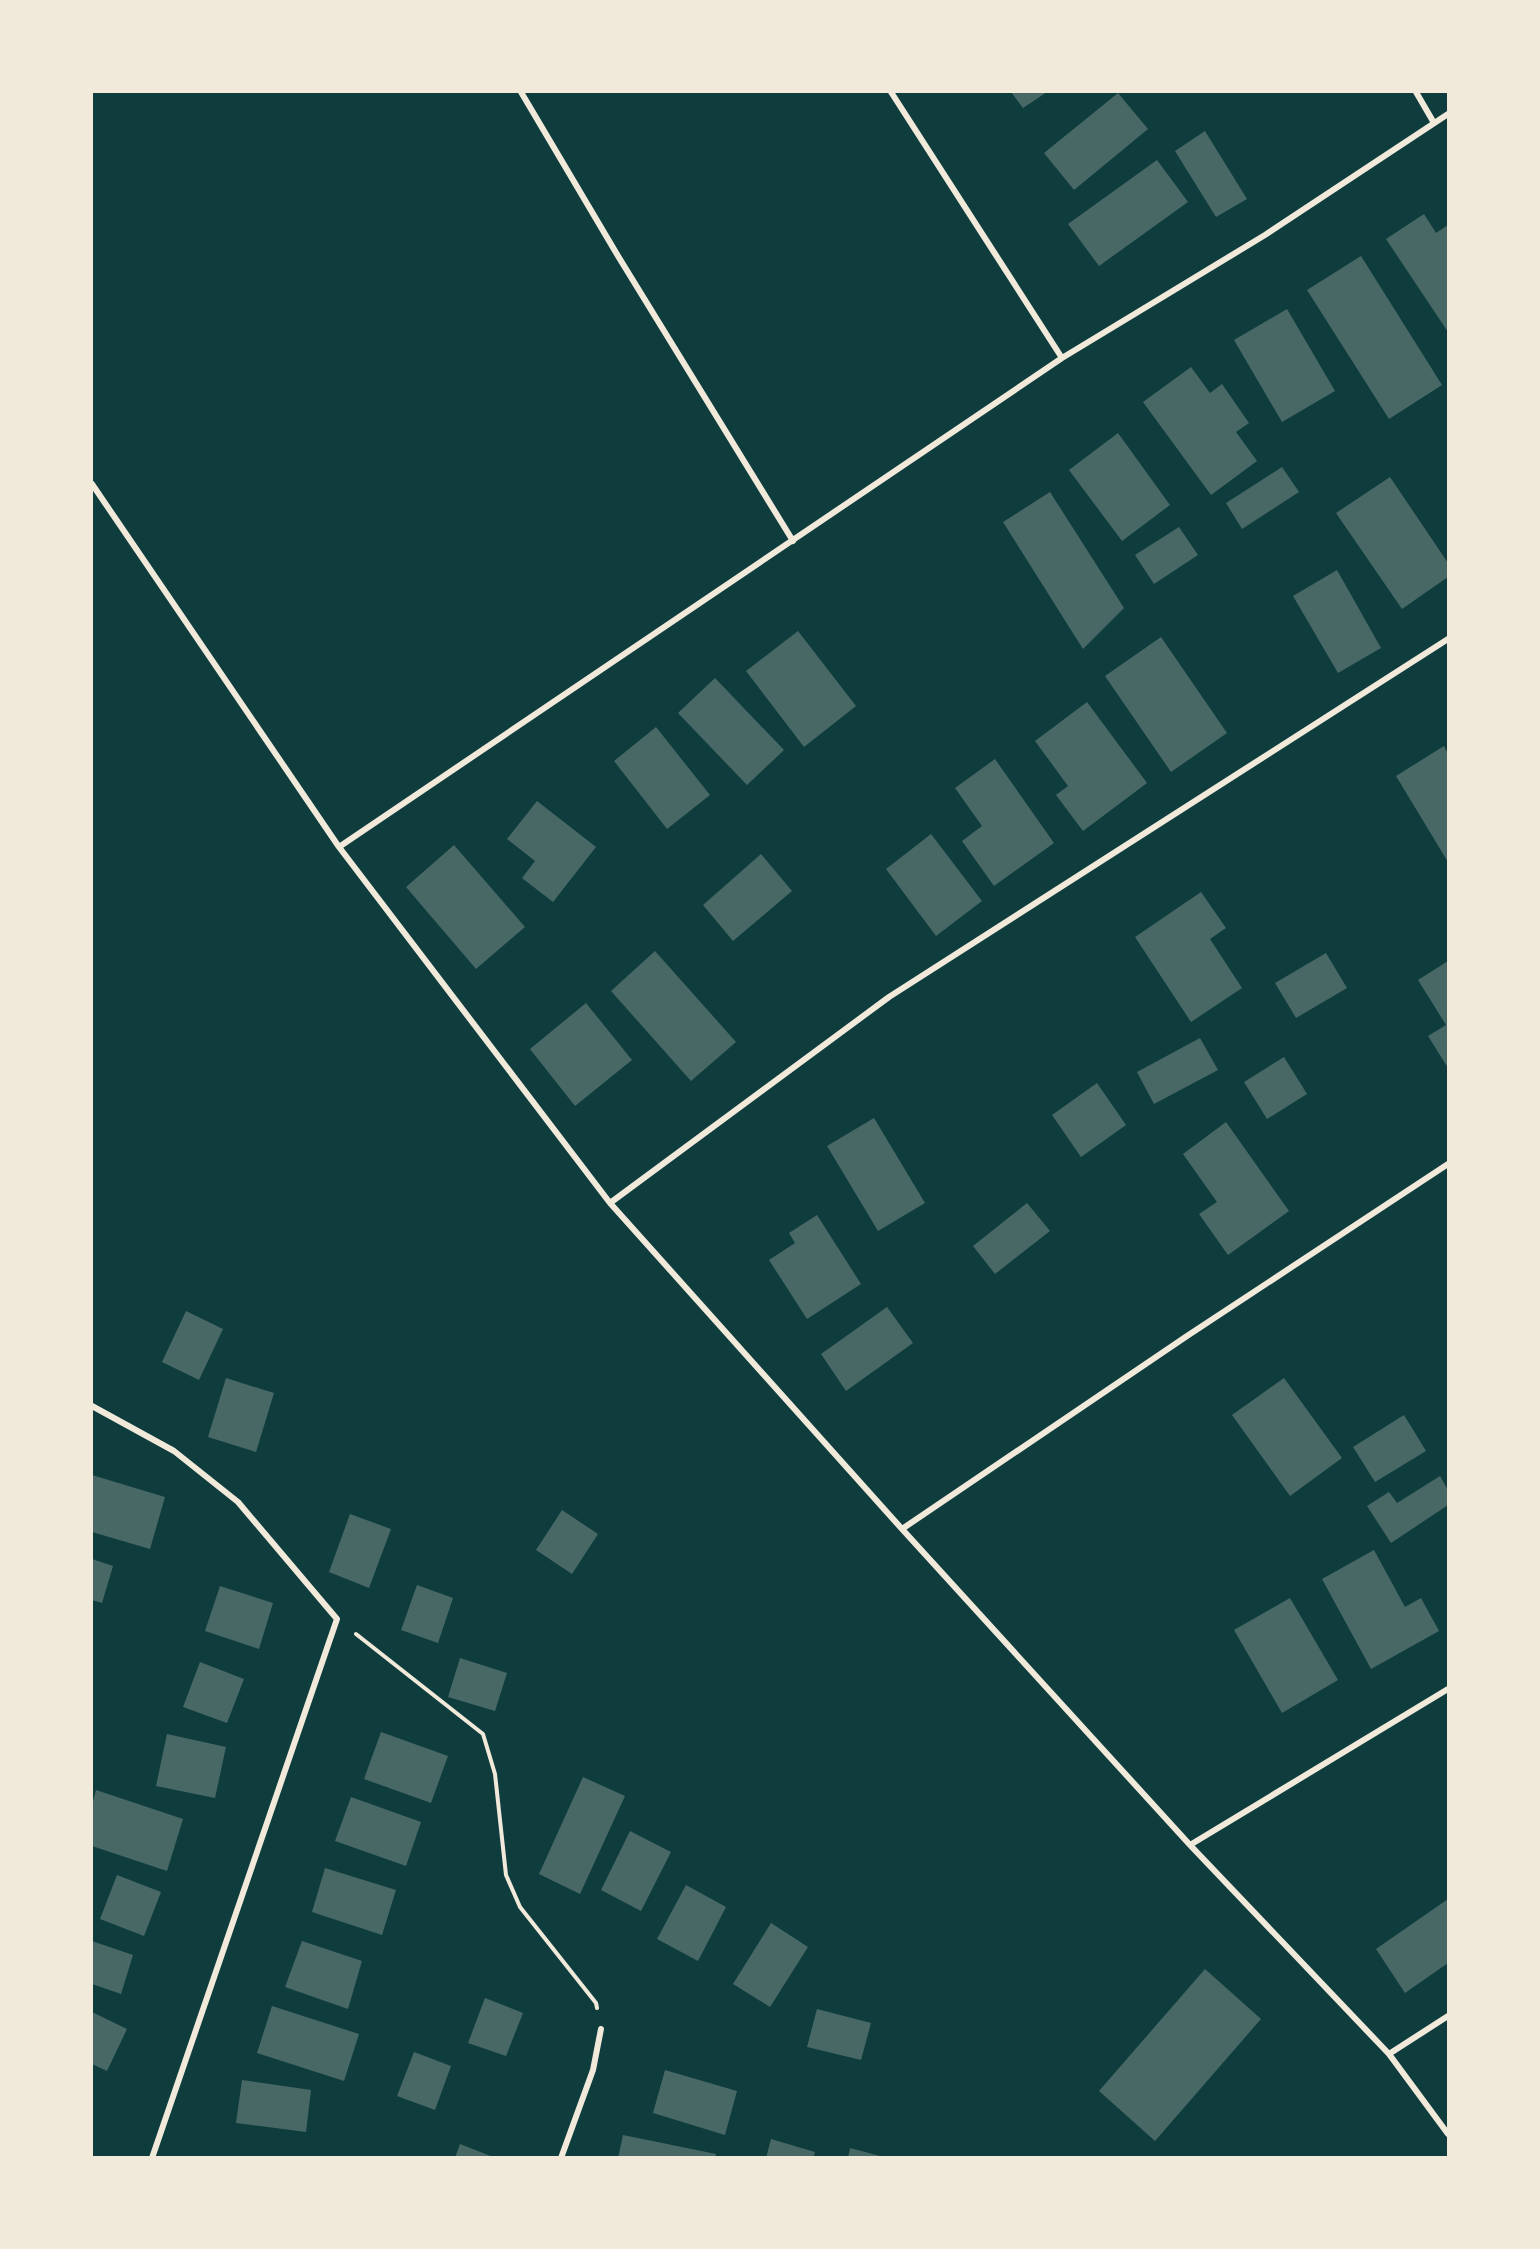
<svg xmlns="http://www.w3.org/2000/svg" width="1540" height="2249" font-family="'Roboto Serif',serif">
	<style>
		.building { fill: #486865 }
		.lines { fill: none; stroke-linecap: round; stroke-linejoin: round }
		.path { stroke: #f1e9da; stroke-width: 4 }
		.minor { stroke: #f1e9da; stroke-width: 6 }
	</style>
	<rect width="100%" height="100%" fill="#0f3d3e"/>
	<path class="building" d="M1011,92H1047L1023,108Z
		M1118,93L1148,129L1074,190L1044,153Z
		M1205,131L1247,199L1216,217L1175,151Z
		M1157,160L1188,202L1099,266L1068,224Z
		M1424,214L1436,233L1448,225V332L1386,239Z
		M1361,256L1442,385L1389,419L1307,290Z
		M1287,309L1335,391L1282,422L1234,340Z
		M1191,367L1210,393L1222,384L1249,423L1236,432L1257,461L1211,495L1143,402Z
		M1118,433L1170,505L1122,541L1069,470Z
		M1282,467L1299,492L1242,529L1226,503Z
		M1390,477L1448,563V577L1402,609L1336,513Z
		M1050,492L1124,608L1083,649L1003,522Z
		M1179,527L1198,555L1154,584L1135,555Z
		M1337,570L1381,648L1338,673L1293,596Z
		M798,631L856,706L804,747L746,671Z
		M1161,637L1227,733L1171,772L1105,676Z
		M715,678L784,750L747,785L678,713Z
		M1087,702L1147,783L1083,831L1056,795L1068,786L1035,741Z
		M656,727L710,795L667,829L614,761Z
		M1444,746L1448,754V862L1396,776Z
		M995,759L1054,843L994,886L962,841L982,826L955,788Z
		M537,801L596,847L553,902L522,878L535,861L507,839Z
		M931,834L982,901L936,936L886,869Z
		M454,845L525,927L476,969L406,887Z
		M761,854L792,891L733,941L703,905Z
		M1201,892L1226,928L1210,939L1242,988L1191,1022L1135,937Z
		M655,951L736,1042L691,1081L611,991Z
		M1326,953L1347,988L1296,1018L1275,983Z
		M1448,961V1068L1428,1036L1446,1025L1418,980Z
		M586,1003L632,1060L575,1106L530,1049Z
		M1200,1038L1218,1070L1154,1104L1137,1072Z
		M1284,1057L1307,1094L1267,1119L1244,1082Z
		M1097,1083L1126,1125L1081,1157L1052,1115Z
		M874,1118L925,1203L878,1231L827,1146Z
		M1226,1122L1289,1211L1228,1255L1199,1214L1217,1202L1183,1154Z
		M1027,1203L1050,1231L995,1274L973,1246Z
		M817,1215L861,1284L807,1319L769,1260L795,1243L789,1233Z
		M887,1307L913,1343L846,1391L821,1354Z
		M186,1311L223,1329L199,1380L162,1362Z
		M226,1378L274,1393L256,1452L208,1437Z
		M1284,1378L1342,1458L1290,1496L1232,1415Z
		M1404,1415L1426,1451L1375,1482L1353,1447Z
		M92,1475L165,1497L150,1549L92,1532Z
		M1440,1476L1448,1490V1505L1391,1543L1367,1506L1389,1492L1397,1503Z
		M562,1510L598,1534L572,1574L536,1550Z
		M350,1514L391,1529L369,1588L329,1572Z
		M1374,1550L1405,1607L1421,1598L1439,1631L1371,1669L1322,1579Z
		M92,1559L113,1566L102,1603L92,1600Z
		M417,1585L453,1598L438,1643L401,1630Z
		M220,1586L273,1603L259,1649L205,1631Z
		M1290,1598L1338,1680L1282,1713L1234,1630Z
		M460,1658L507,1673L495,1711L448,1697Z
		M200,1662L244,1679L227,1723L183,1707Z
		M381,1732L448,1756L431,1803L364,1779Z
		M167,1734L226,1747L215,1798L156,1786Z
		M583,1777L625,1796L580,1894L539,1874Z
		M96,1790L183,1819L167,1871L92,1846V1805Z
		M351,1797L421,1822L406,1866L335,1841Z
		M630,1831L671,1852L641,1911L601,1890Z
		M325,1868L396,1890L382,1935L312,1912Z
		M117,1875L161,1892L144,1936L100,1919Z
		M686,1885L726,1907L698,1961L657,1939Z
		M1448,1899V1963L1405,1993L1376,1949Z
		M771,1923L808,1947L770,2007L733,1984Z
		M92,1941L133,1955L121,1994L92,1984Z
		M302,1941L362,1961L348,2009L285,1987Z
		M1205,1969L1261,2019L1155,2141L1099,2091Z
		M485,1998L523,2013L506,2056L468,2043Z
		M272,2006L359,2034L344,2081L257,2053Z
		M817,2009L871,2023L861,2060L807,2047Z
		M92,2012L127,2029L107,2071L92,2064Z
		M414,2052L451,2066L435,2110L397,2096Z
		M665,2070L737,2091L725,2135L653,2113Z
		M242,2080L311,2090L306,2132L236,2123Z
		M623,2135L716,2154L715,2158H618Z
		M771,2139L815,2152L813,2158H766Z
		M460,2144L493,2157V2158H455Z
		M850,2148L884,2157L883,2158H848Z"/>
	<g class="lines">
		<path class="path" d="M356,1634L483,1734L495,1774L506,1875L520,1907L596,2003L597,2008"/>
		<path class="minor" d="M521,92L618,256L793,541
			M891,92L1062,358
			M1416,92L1434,123
			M92,484L339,847L610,1203L902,1529L1190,1845L1389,2054L1448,2134
			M339,847L1062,358L1265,235L1448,114
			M610,1203L889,997L1448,639
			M92,1406L174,1451L238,1502L337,1619L152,2158
			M902,1529L1187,1336L1448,1164
			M1190,1845L1448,1689
			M1389,2054L1448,2016
			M561,2158L593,2070L601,2029"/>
	</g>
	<rect width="1540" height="2249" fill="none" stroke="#f1e9da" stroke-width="186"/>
</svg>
